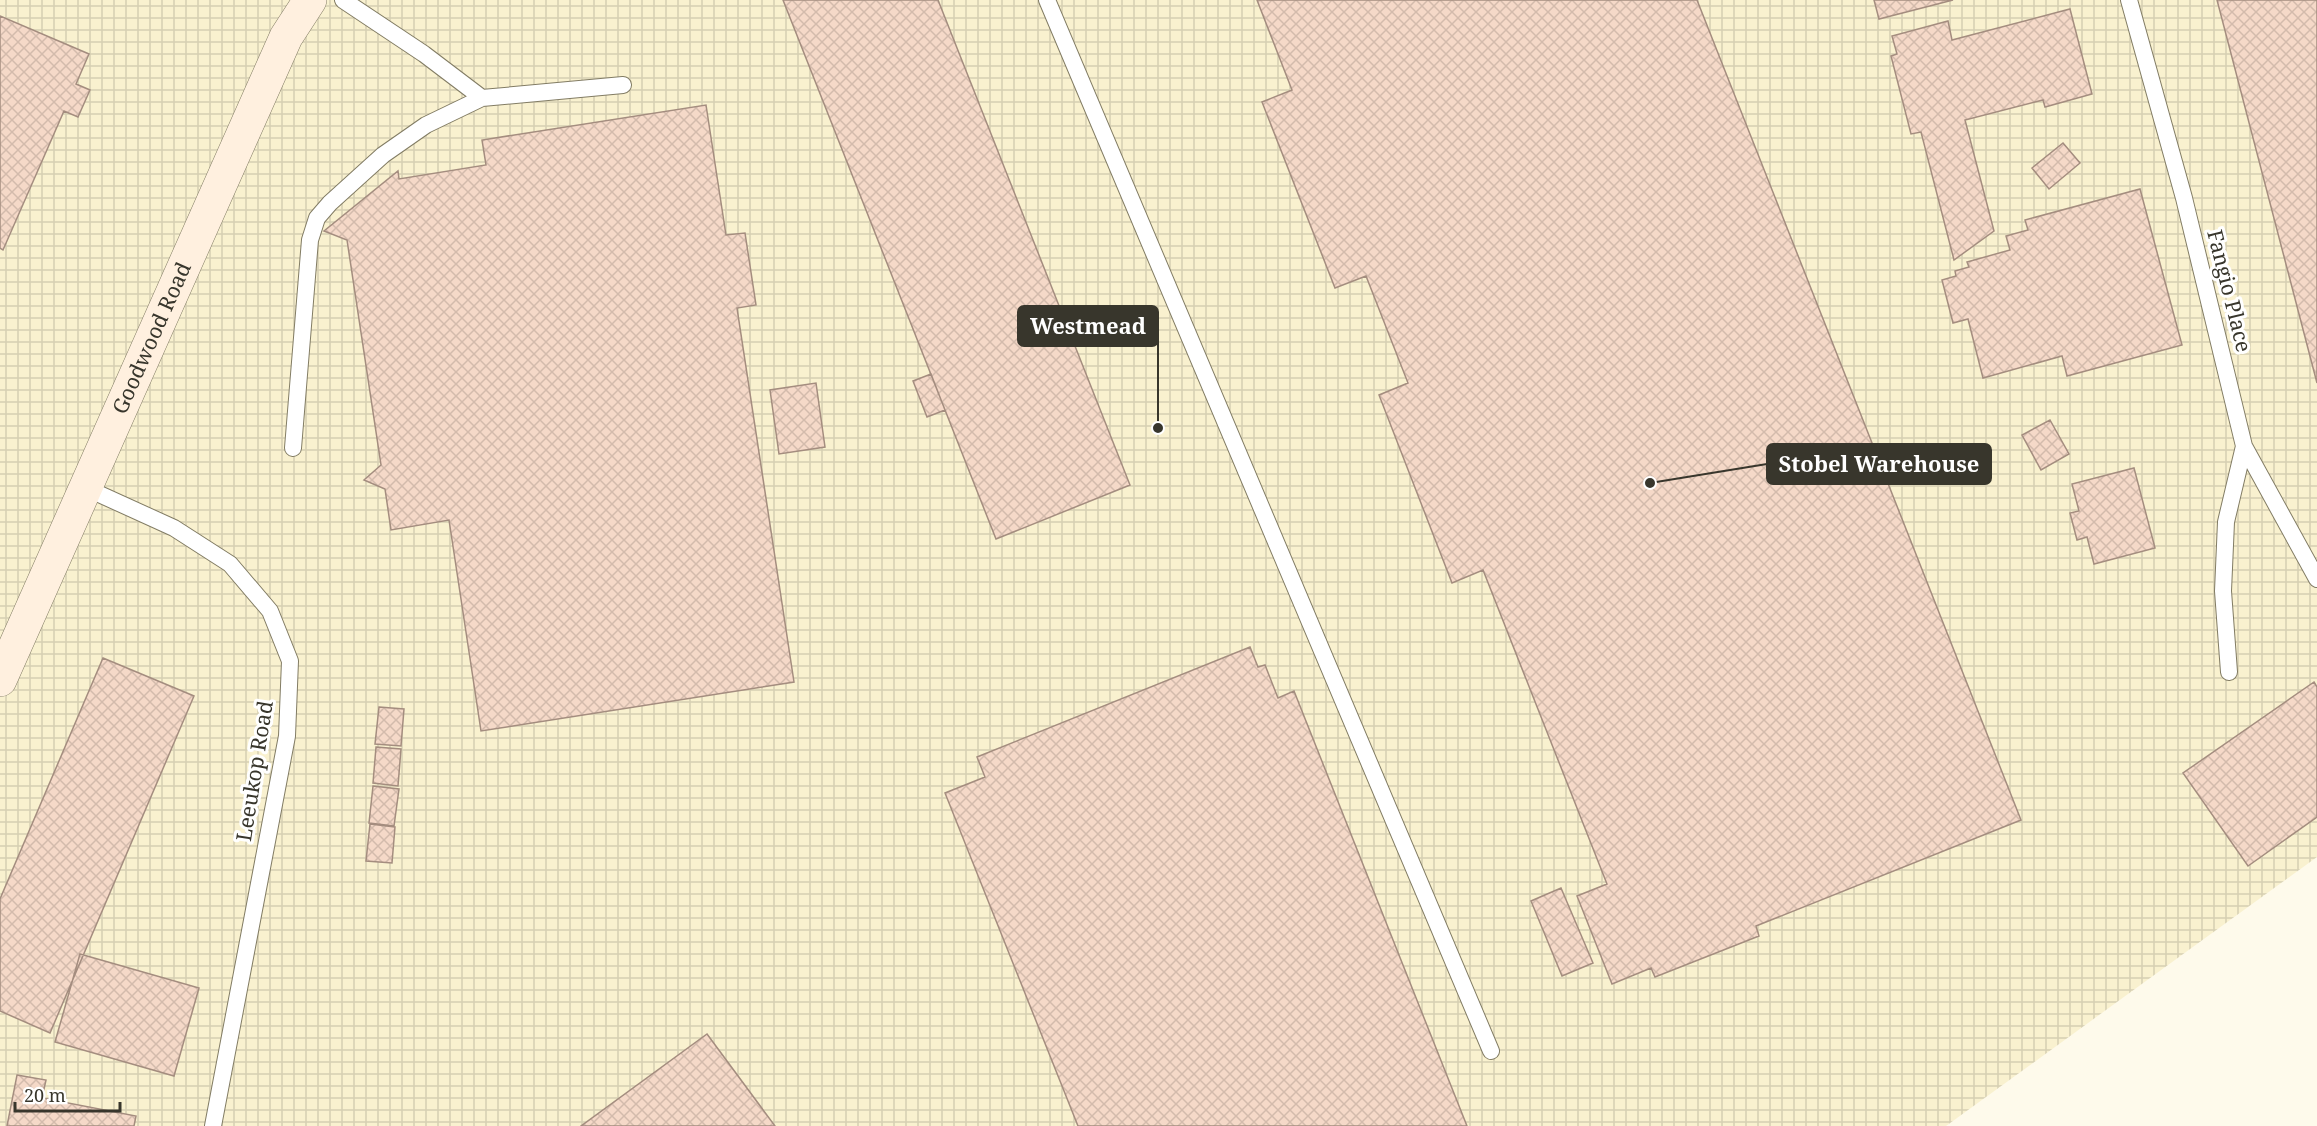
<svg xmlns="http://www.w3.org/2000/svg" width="2317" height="1126" font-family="'Noto Serif',serif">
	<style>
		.industrial { fill: url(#industrial-grid) }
		.building { fill: url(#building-cross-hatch); stroke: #a48d7f; stroke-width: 1.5 }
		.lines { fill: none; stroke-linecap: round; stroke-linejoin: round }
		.lane-casing { stroke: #827c64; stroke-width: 18 }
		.secondary-casing { stroke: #827c64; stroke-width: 34 }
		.lane { stroke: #fff; stroke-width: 16 }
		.secondary { stroke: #fff0df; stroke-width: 33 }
		.labels { text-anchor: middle; stroke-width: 6; stroke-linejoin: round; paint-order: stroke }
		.street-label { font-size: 21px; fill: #38362c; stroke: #fff }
		.leader { fill: none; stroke: #38362c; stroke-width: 2 }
		.callout-dot { fill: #38362c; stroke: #fff; stroke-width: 2 }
		.callout { fill: #38362c; stroke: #38362c; stroke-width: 2 }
		.callout-label { font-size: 22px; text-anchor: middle; font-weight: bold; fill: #fff }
	</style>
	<defs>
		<pattern id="industrial-grid" width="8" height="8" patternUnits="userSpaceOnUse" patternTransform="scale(1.5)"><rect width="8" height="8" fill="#f9f1cf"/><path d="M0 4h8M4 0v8" fill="none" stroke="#d6cfb2"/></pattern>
		<pattern id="building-cross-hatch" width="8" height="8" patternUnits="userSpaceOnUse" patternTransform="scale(1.5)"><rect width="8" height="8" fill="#f5d9c8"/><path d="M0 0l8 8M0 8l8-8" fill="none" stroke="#d3bbac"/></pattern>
	</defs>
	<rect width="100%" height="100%" fill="#fefaeb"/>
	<path class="industrial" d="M0,0H2317V857L1946,1126H0Z"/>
	<path class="building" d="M783,0H938L1130,485L996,539Z
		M1257,0H1697L2021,820L1756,926L1759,936L1655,977L1651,968L1612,984L1577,896L1607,884L1483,570L1452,583L1379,395L1408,383L1366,276L1335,288L1262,102L1292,90Z
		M1874,0H1953L1879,19Z
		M2217,0H2317V383Z
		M2070,9L2092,94L2045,107L2043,100L1965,120L1994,231L1954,260L1921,132L1911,134L1891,56L1897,54L1892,36L1948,21L1952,40Z
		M0,16L89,54L76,84L90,90L78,117L64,111L3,250L0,248Z
		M706,105L726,235L745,233L756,305L737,308L794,682L481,731L449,520L391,530L385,489L364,480L381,465L347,240L324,231L398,171L399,179L486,165L482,140Z
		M2063,143L2080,163L2049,189L2032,168Z
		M2140,189L2182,345L2067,376L2062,356L1983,378L1968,319L1953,323L1942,280L1956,276L1955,271L1969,267L1967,262L2010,250L2006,236L2028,230L2025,220Z
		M931,374L945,410L927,417L913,381Z
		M816,383L825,447L779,454L770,390Z
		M2050,420L2069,454L2041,470L2022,435Z
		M2134,468L2155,548L2094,564L2087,537L2077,540L2070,513L2079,511L2072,484Z
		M1250,647L1258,667L1265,665L1278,698L1294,691L1467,1126H1078L945,793L985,777L977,757Z
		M103,658L194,696L50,1033L0,1011V899Z
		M2314,682L2317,687V817L2248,866L2183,773Z
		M379,707L404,709L401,746L375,744Z
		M376,747L401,749L398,786L373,783Z
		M373,786L399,789L394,826L369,823Z
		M370,824L395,827L392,863L366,861Z
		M1561,888L1593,963L1562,976L1531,901Z
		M80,954L199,988L174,1076L55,1042Z
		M707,1034L775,1126H581Z
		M17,1075L46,1080L42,1098L136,1116L134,1126H7Z"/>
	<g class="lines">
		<g class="lane-casing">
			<path id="lane" d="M343,0L424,54L482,98
				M1047,0L1491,1051
				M2129,0L2184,198L2244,446L2317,579
				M293,448L310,240L317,218L330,203L383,155L426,125L482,98L623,85
				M86,488L174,528L230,564L270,611L290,661L287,736L213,1126
				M2229,672L2223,591L2226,522L2244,446"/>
		</g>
		<g class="secondary-casing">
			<g id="secondary">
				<path id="s1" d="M0,680L286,37L310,0"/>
			</g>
		</g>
		<use href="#lane" class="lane"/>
		<use href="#secondary" class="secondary"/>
	</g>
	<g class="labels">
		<g class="street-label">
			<text transform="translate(2229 291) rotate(76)" y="7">Fangio Place</text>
			<text dy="7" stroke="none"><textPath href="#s1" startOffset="374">Goodwood Road</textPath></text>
			<text transform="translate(255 771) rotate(-81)" y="7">Leeukop Road</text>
		</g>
	</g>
	<path class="leader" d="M1158 428L1158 326M1650 483L1767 464"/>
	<g class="callout-dot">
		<circle cx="1158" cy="428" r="6"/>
		<circle cx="1650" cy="483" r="6"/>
	</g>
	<g class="callout">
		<rect x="1018" y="306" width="140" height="40" rx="6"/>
		<rect x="1767" y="444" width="224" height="40" rx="6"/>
	</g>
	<g class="callout-label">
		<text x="1088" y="334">Westmead</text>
		<text x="1879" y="472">Stobel Warehouse</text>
	</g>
	<path d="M15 1102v9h105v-9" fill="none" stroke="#38362c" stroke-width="3"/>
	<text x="24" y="1102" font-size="18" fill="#38362c" stroke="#ffffff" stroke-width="4.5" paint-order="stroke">20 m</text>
</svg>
